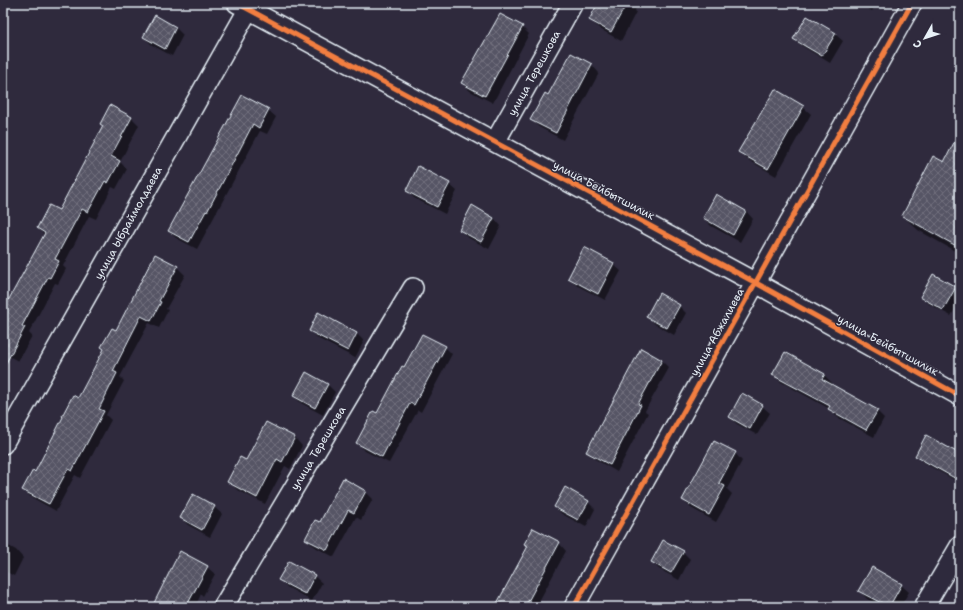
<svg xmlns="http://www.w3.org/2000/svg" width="963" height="610" font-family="'Shantell Sans',sans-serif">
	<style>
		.shadow { fill: #0007 }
		.building { fill: url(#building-cross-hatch); stroke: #e8f1f8 }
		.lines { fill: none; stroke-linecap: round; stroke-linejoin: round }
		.minor-casing { stroke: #e8f1f8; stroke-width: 22 }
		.minor { stroke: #2f2a3d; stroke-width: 19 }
		.cycleway-casing { stroke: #2f2a3d; stroke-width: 8 }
		.cycleway { stroke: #f27e40; stroke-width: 5 }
		.labels { text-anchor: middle; stroke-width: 3; stroke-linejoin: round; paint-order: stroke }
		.street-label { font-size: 11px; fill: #e8f1f8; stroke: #2f2a3d }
	</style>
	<defs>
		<pattern id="building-cross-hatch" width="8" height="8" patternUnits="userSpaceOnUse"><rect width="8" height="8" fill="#575565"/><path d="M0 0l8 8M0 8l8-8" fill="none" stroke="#6f6e7c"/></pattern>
	</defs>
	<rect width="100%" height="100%" fill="#2f2a3d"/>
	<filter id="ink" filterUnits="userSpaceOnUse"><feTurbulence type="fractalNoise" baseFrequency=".025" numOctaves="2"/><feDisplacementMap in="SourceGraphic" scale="8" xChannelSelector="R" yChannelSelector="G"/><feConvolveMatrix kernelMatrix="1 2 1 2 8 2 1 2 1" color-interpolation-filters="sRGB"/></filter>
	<g filter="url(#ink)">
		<path class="shadow" d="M600,3H639L635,10L636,12L621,41L600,29L591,20Z
			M859,3H877L872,11Z
			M155,17L176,28L183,35L172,56L152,45L144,37Z
			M522,27L529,34L493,103L470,91L462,83Z
			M835,34L843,41L830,63L802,46L794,39Z
			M571,54L592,65L599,73L563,140L539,127L532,120L549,96Z
			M243,96L268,110L276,117L267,134L260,131L197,249L176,238L169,231Z
			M110,106L132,118L139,125L120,162L127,169L116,189L112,187L96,219L89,216L63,266L66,269L58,284L55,283L29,333L32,336L18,361L3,353V312L45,236L38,228L60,211L104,126Z
			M803,107L811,114L776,176L747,159L740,152Z
			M960,134V254L918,230L903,216L945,163Z
			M419,168L449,184L457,191L445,214L414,198L407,190Z
			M716,195L746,211L753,219L740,242L711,226L704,218Z
			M494,218L501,226L489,249L467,237L460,230Z
			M155,255L177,267L185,275L166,309L168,310L159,328L149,323L120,377L124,381L106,415L111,420L80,478L75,475L56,511L31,497L24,490L78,399L116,331Z
			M613,264L621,271L605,300L576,285L569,277Z
			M956,288L960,292V300L951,316L929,304L921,296Z
			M679,306L686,313L674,335L655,324L647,316Z
			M319,314L357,334L364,341L355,358L317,338L310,330Z
			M445,347L452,354L421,412L418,410L389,463L365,451L358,443L405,369Z
			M785,354L824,375L832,383L830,385L877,411L884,418L874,437L837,417L830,409L781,382L774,375Z
			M661,360L669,368L645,411L648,413L617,472L595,459L587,452Z
			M306,374L328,385L335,392L323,415L301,403L294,396Z
			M762,406L770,413L757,435L737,424L730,417Z
			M267,423L295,438L302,446L290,469L285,466L265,504L236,489L229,481L246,462Z
			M735,453L742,461L727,489L732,494L716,522L691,508L683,500Z
			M960,455V483L924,463L916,456Z
			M365,491L373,499L361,520L356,517L334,557L313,546L306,538L320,524Z
			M588,502L595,509L586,527L562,514L555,507Z
			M214,507L222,514L210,537L188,525L181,518Z
			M3,543L16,550L23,558L14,576L3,570Z
			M559,543L566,551L536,607H496L529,547L526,544Z
			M683,552L690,559L679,580L659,569L652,562Z
			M207,567L215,574L203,596L201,594L195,607H153Z
			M314,576L322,583L312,601L287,587L280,580Z
			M901,585L909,592L900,607H883L867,599L860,591Z"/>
		<path class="building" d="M598,3H627L611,32L589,20Z
			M500,14L523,26L485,96L461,83Z
			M155,15L176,27L165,49L143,37Z
			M807,16L836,33L822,56L793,39Z
			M571,53L592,64L556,133L530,120L545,93L548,95Z
			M775,89L804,106L768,169L738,152Z
			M242,95L269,109L259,128L253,124L207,212L206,211L189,242L168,231Z
			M110,105L132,117L111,156L120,161L108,183L105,181L88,212L82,209L55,259L59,261L50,278L48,277L22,326L25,327L3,369V310L45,233L37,228L49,205L59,210L103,126L100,124Z
			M960,131V248L902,216L933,156L944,162Z
			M418,166L450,183L437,207L406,191Z
			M716,194L746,211L733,235L703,218Z
			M472,205L494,218L481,242L459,230Z
			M584,247L614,263L598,294L568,278Z
			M155,254L178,266L159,301L161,302L151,321L141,316L113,371L117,373L99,409L104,411L72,471L68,469L49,504L22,490L33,470L35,472L63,417L62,416L73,395L78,398L104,349L101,347L112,328L116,330Z
			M933,274L956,287L943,310L920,297Z
			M659,293L680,305L667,328L646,317Z
			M318,312L357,333L348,351L309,331Z
			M422,334L446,346L414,405L410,403L382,457L356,443L373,411L377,413L402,366L404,367Z
			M641,348L662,360L638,404L641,405L610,465L586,452Z
			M785,352L825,374L822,379L878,410L866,430L828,409L830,406L772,375Z
			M306,372L328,384L315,408L293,396Z
			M742,393L763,405L750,429L729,417Z
			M266,422L295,437L282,462L277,459L257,498L227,482L240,457L246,460Z
			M926,435L960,454V481L915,456Z
			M714,441L736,452L719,483L725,486L709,515L682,500Z
			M343,478L366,491L354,513L348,510L327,550L305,539L315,520L320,522Z
			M565,487L589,501L578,520L554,507Z
			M193,494L215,506L202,530L180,518Z
			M533,528L560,542L525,607H495L528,546L524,544Z
			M663,540L684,551L671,573L651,562Z
			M180,551L208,566L186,607H152Z
			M289,561L315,575L305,594L278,580Z
			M872,567L902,584L889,607L858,591Z"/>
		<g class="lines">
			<g class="minor-casing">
				<path id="minor" d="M237,3L756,283L960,396
					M495,142L573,3
					M3,444L252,3
					M223,607L413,288
					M574,607L912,3
					M924,607L960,546"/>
			</g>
			<use href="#minor" class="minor"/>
			<g class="cycleway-casing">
				<path id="cycleway" d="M237,3L756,283L960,396
					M574,607L912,3"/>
			</g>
			<use href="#cycleway" class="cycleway"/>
		</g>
	</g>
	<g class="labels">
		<g class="street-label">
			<text transform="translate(534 73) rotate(-61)" y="4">улица Терешкова</text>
			<text transform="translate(604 190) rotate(28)" y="4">улица Бейбытшилик</text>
			<text transform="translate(128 223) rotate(-61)" y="4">улица Ыбраймолдаева</text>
			<text transform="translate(717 332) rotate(-61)" y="4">улица Абжалиева</text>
			<text transform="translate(888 345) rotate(29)" y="4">улица Бейбытшилик</text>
			<text transform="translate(318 448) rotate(-59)" y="4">улица Терешкова</text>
		</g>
	</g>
	<rect width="963" height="610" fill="none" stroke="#2f2a3d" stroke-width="16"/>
	<rect x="8" y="8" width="947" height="594" fill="none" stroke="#e8f1f8" stroke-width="1.5" filter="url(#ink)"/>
	<g transform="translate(925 38) rotate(231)" stroke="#2f2a3d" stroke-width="3" paint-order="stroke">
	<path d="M0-3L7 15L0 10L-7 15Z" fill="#e8f1f8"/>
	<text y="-6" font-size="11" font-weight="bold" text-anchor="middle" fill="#e8f1f8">С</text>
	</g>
</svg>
